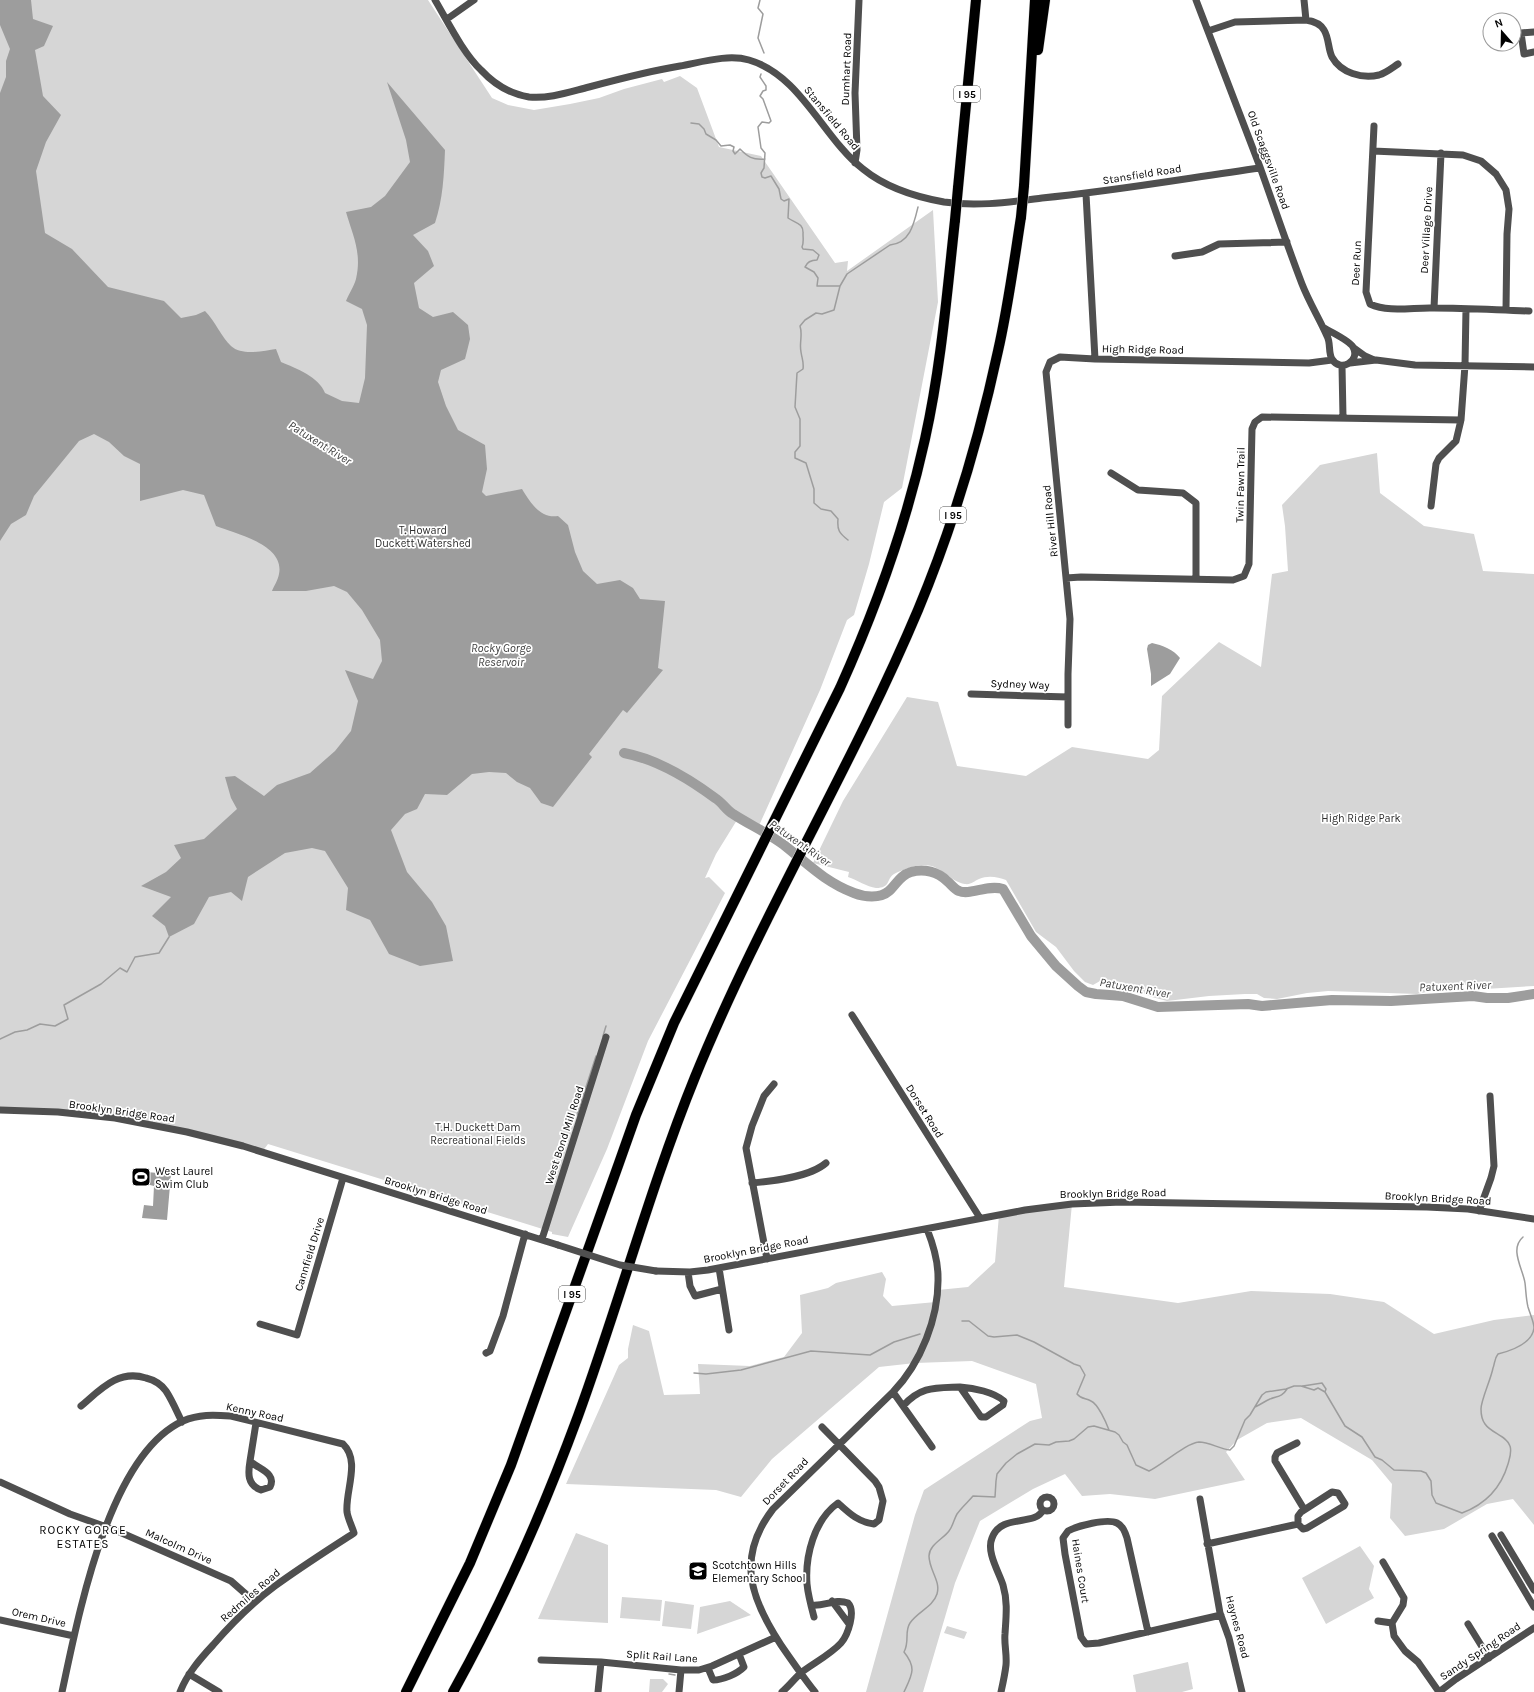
<svg xmlns="http://www.w3.org/2000/svg" width="1534" height="1692" font-family="Karla,sans-serif">
	<style>
		.green { fill: #d6d6d6 }
		.water { fill: #9d9d9d }
		.lines { fill: none; stroke-linecap: round; stroke-linejoin: round }
		.stream { stroke: #9d9d9d; stroke-width: 1.5 }
		.river { stroke: #9d9d9d; stroke-width: 10 }
		.highway-casing { stroke: #dbdbdb; stroke-width: 11 }
		.minor { stroke: #4f4f4f; stroke-width: 7 }
		.highway { stroke: #000; stroke-width: 10 }
		.highway-bridge-casing { stroke: #dbdbdb; stroke-width: 11; stroke-linecap: butt }
		.minor-bridge { stroke: #4f4f4f; stroke-width: 7 }
		.highway-bridge { stroke: #000; stroke-width: 10 }
		.labels { text-anchor: middle; stroke-width: 3.5; stroke-linejoin: round; paint-order: stroke }
		.shield { fill: #fff; stroke: #4c4c4c; stroke-width: 1 }
		.shield-label { font-size: 10px; font-weight: bold; fill: #000 }
		.street-label { font-size: 11px; fill: #000; stroke: #fff }
		.park-label { font-size: 11px; fill: #2d2d2d; stroke: #fff }
		.poi-label { font-size: 11px; fill: #000; stroke: #fff; text-anchor: start }
		.water-label { font-size: 12px; font-style: italic; fill: #3e3e3e; stroke: #fff }
		.neighbourhood-label { font-size: 12px; letter-spacing: 1px; fill: #000; stroke: #fff }
	</style>
	<rect width="100%" height="100%" fill="#fff"/>
	<path class="green" d="M0,0H428L492,98L508,105L534,110L570,104L599,98L624,89L662,79L664,82L680,76L697,88L719,147L761,156L835,263L848,261L847,271L933,210L938,302L902,488L884,502L869,564L854,615L847,620L820,690L757,830L737,820L716,854L705,878L709,877L725,893L648,1041L607,1149L568,1237L552,1234V1232L533,1226L268,1144L262,1152L140,1122L0,1110Z
		M1377,453L1380,493L1424,526L1474,534L1483,571L1534,574V986L1485,989L1475,985H1458L1417,994L1328,991L1307,993L1277,999L1264,998L1257,994H1245L1209,996L1167,1001L1152,997L1132,989L1107,987L1100,981L1093,985L1085,982L1074,971L1056,947L1036,932L1006,880C998,877 988,875 979,879C974,881 971,885 965,884C950,882 942,865 924,865C916,865 901,870 894,874C886,879 891,888 876,888C867,887 857,880 848,877L849,872L813,863L843,801L907,697L938,702L957,766L1026,776L1072,747L1148,759L1159,750L1162,696L1219,642L1261,667L1272,574L1288,571L1285,526L1282,505L1320,465Z
		M1072,1204L1064,1287L1178,1303L1251,1291L1330,1294L1384,1302L1434,1334L1494,1320L1534,1315V1525L1513,1499L1487,1504L1444,1529L1405,1536L1390,1518L1392,1484L1372,1460L1301,1418L1267,1423L1237,1440L1226,1452L1245,1480L1155,1499L1110,1494L1082,1496L1065,1474L1033,1489L980,1521L955,1583L923,1692H866L915,1515L924,1490L1030,1421L1042,1418L1036,1384L972,1361L915,1363L879,1367L772,1459L741,1497L716,1490L566,1484L619,1365L628,1358V1349L633,1325L649,1331L664,1395L700,1394L698,1364L750,1366L784,1357L802,1333L800,1295L828,1288L836,1283L882,1272L886,1279L883,1296L892,1306L936,1302L938,1290L968,1287L995,1262L999,1215Z
		M576,1533L608,1545V1623L538,1619Z
		M1360,1546L1374,1566L1369,1589L1374,1598L1326,1624L1302,1578Z
		M622,1597L662,1600L660,1621L620,1618Z
		M665,1601L694,1605L691,1629L662,1626Z
		M730,1601L751,1615L697,1634L700,1607Z
		M947,1626L967,1632L964,1639L944,1633Z
		M1188,1662L1193,1689L1182,1692H1136L1133,1675Z
		M650,1679H663L668,1684L662,1692H649Z"/>
	<path class="water" d="M0,0H31L33,19L53,26L44,46L35,50L43,96L61,115L46,142L36,171L45,233L72,249L108,287L164,301L181,318L196,315L205,311C215,321 222,338 231,346C242,356 263,351 276,349L281,362C296,368 319,377 325,393L342,401L359,403L365,378L367,325L362,309L346,301C349,294 354,286 356,279C362,253 353,236 346,212L371,207L385,196L410,162L406,140L387,82L445,150C444,175 443,199 435,223L413,235L428,251L434,266L414,283L419,308L433,317L453,312L468,325L470,339L465,359L441,370L438,382L446,406L458,430L485,445L487,469L482,492L486,496L522,489C530,502 540,519 558,516L568,525L575,552L583,571L597,584L620,580L633,588L640,599L665,601L658,668L663,670L627,713L623,710L589,754L592,757L553,807L541,803L530,788L517,782L506,773L489,772L472,774L447,795L425,794L417,809L405,814L391,830L407,872L432,902L446,926L453,961L420,966L389,954L370,920L346,910L348,888L325,851L312,848L285,853L248,877L242,901L231,892L209,897L194,924L169,937L165,926L152,916L171,897L141,886L166,872L181,858L174,845L204,839L237,809L231,798L225,777L235,776L264,796L277,785L310,773L335,751L351,731L358,701L345,670L373,679L382,661L380,640L362,610L347,592L334,586L306,591H272C274,586 278,580 279,574C285,545 237,534 216,526L204,495L183,490L140,501V464L124,456L109,442L94,434L79,441L34,496L26,515L11,524L0,541V93L6,77V61L10,49L0,25Z
		M1152,643C1162,645 1174,650 1180,658L1170,674L1151,686V674L1147,649L1148,645Z
		M146,1172L171,1174L167,1220L142,1218L144,1205L153,1206L154,1186L146,1184Z"/>
	<g class="lines">
		<path class="stream" d="M760,0L758,8L763,14L758,38L764,53
			M761,74L760,77L766,86V90L763,91L760,96L763,99L771,121L769,123L762,122L758,127L761,148L765,153L764,168L761,173L762,177L765,178L771,176L779,189L781,199L784,201L789,199L788,218C795,223 804,223 803,234C803,239 804,242 802,247L803,249L813,250L819,255L817,260C812,260 807,262 805,267L814,272L818,278L817,286H840
			M691,123L699,124L704,129L706,134L716,140L721,146L730,145L734,147L733,151L735,154L740,149C748,157 752,160 765,159
			M848,540C839,533 837,530 838,519L831,511L821,509L814,503V489L806,463L795,458V452L800,446V419L795,407L797,373L803,369C804,362 802,359 801,352C799,343 803,335 800,326L805,320L816,313L822,314L834,310L840,286L847,274L890,245C910,243 914,224 918,207
			M603,1036L606,1026
			M0,1039L15,1032L27,1030L40,1024L55,1026L68,1019L64,1005L101,984L120,968L127,972L135,957L159,953L169,937
			M577,1115L596,1056
			M962,1321H969L988,1336L994,1337L1017,1335L1034,1342L1074,1364L1080,1366L1085,1375L1077,1394C1081,1399 1085,1398 1091,1401C1098,1404 1106,1422 1109,1430
			M694,1373L706,1374L741,1370L811,1351L870,1355L894,1342L920,1334
			M1303,1386L1322,1383L1326,1389L1325,1392
			M1255,1407C1260,1405 1265,1401 1270,1399C1278,1396 1282,1397 1287,1389
			M669,1674L675,1675
			M904,1692C912,1675 917,1668 904,1652C910,1641 904,1632 910,1623C917,1612 933,1607 937,1594C941,1581 929,1570 929,1556C929,1545 943,1539 949,1531C953,1526 954,1519 957,1514C962,1507 968,1502 973,1496L995,1497L996,1481L997,1474L1006,1463L1017,1454L1035,1444L1049,1445L1056,1442L1069,1441L1074,1439L1088,1427L1094,1426L1115,1432L1119,1435L1123,1442L1127,1445L1136,1465L1149,1471C1162,1465 1186,1443 1199,1442C1209,1442 1220,1449 1230,1450L1234,1446L1245,1420L1250,1415L1262,1395L1266,1392L1286,1389L1294,1386H1301L1314,1390L1318,1388L1325,1392L1345,1426L1362,1437L1375,1457L1382,1460L1394,1470L1421,1471L1426,1473L1431,1481L1432,1495L1436,1503L1462,1513C1486,1504 1501,1488 1508,1464C1510,1457 1512,1452 1510,1446C1507,1436 1491,1433 1485,1424C1482,1420 1481,1414 1481,1409C1481,1400 1491,1379 1493,1368C1495,1363 1494,1359 1498,1354C1510,1351 1532,1344 1534,1328C1534,1322 1530,1314 1528,1307C1526,1299 1526,1291 1525,1283C1523,1269 1509,1249 1523,1237"/>
		<path class="river" d="M624,753C657,759 688,778 715,798C722,802 726,810 733,814C750,825 768,833 784,845C808,864 825,882 854,893C864,897 880,899 889,891C896,885 900,875 911,872C924,868 938,872 947,881C951,884 954,889 959,891C970,896 987,884 1003,889L1031,936L1056,966L1078,986L1086,992L1096,994L1123,996L1158,1007L1248,1004L1262,1006L1332,1000L1391,1001L1473,996L1487,998H1508L1534,994"/>
		<g class="highway-casing">
			<path id="highway" d="M1038,50L1045,0
				M1024,186L1035,0
				M958,188L976,0
				M406,1692L470,1563L511,1465L619,1163L636,1115L674,1023L840,688C876,608 906,525 925,439C941,367 947,293 955,220
				M453,1692C502,1604 543,1511 578,1416C619,1304 650,1188 695,1077C760,917 851,769 918,610C953,526 979,439 998,351C1008,307 1014,262 1021,217"/>
		</g>
		<path class="minor" d="M435,0C448,22 463,53 481,70C494,84 510,94 529,97C549,99 569,92 589,87C619,79 649,71 680,66C702,62 728,54 749,60C801,75 823,138 863,169C885,187 916,197 944,202C977,207 1010,202 1042,198C1115,191 1188,178 1260,168
			M1196,0C1217,56 1239,111 1260,167C1274,206 1287,245 1302,284C1309,302 1319,318 1327,336C1331,343 1328,353 1332,359C1340,373 1361,361 1353,347C1349,340 1330,332 1323,327
			M1304,0L1306,20
			M447,19L474,0
			M1208,31L1235,22L1306,20C1313,21 1320,23 1324,30C1329,38 1328,49 1332,57C1341,73 1362,79 1379,75C1386,73 1392,68 1398,64
			M1534,32L1521,33L1524,54L1534,52
			M1374,126L1366,292L1370,304C1389,313 1414,307 1434,308C1466,308 1497,310 1529,311
			M1373,151L1463,155L1481,161L1496,174L1506,190L1509,209L1507,234L1506,310
			M855,163L857,150L855,93L859,0
			M1086,194L1095,359L1309,363L1332,360
			M1175,256L1202,252L1219,244L1287,242
			M1434,308L1441,153
			M1354,348L1365,356L1374,360
			M1350,363L1376,360L1415,365L1534,367
			M1342,366L1343,417
			M1111,473L1138,490L1183,493L1196,503V579
			M1431,506L1436,464L1439,458L1456,441L1461,420L1465,365L1466,309
			M1066,578L1081,577L1233,580L1244,576L1249,564L1252,429L1255,422L1262,417L1461,420
			M971,694L1068,697
			M1068,725V674L1070,619L1046,372L1050,362L1060,357L1095,359
			M852,1015L980,1218
			M0,1110L58,1112L115,1118L187,1132L243,1146L558,1245
			M752,1183C774,1181 810,1177 826,1163
			M1479,1211L1491,1178L1494,1166L1490,1096
			M542,1239L606,1037
			M767,1259L746,1148L752,1126L764,1096L774,1084
			M719,1268L729,1330
			M656,1271L690,1272L708,1270L1025,1210L1072,1204L1122,1202L1427,1207L1468,1209L1534,1219
			M688,1272L690,1286L695,1296L722,1289
			M260,1324L297,1335L343,1178
			M486,1353L490,1351L503,1316L525,1234
			M960,1387C974,1388 994,1392 1004,1401L1003,1405L986,1417H981Z
			M893,1392L932,1447
			M81,1406C100,1390 118,1369 146,1378C154,1380 161,1384 166,1391C172,1400 177,1412 182,1422
			M903,1406C921,1386 935,1388 960,1387
			M1297,1443L1277,1453L1275,1457V1461L1304,1509
			M250,1461C258,1469 277,1473 270,1487L261,1490C247,1485 248,1473 250,1461Z
			M250,1461L256,1423
			M0,1482L70,1514L115,1530L231,1581L255,1602
			M1040 1504a7 7 0 1 1 14 0a7 7 0 1 1-14 0Z
			M1200,1499L1220,1613L1229,1638L1242,1692
			M1501,1535L1534,1590
			M1492,1536L1534,1607
			M1207,1544L1298,1524L1303,1529L1307,1528L1344,1506L1345,1504L1338,1493L1332,1492L1301,1512L1298,1516V1524
			M1383,1562L1404,1598L1403,1605L1392,1623L1394,1636L1405,1651L1418,1662L1439,1692
			M832,1601L849,1624
			M814,1617C811,1606 808,1595 807,1584C805,1556 814,1520 838,1503C849,1513 858,1522 874,1524L879,1520L883,1501L879,1487L875,1481L822,1427
			M0,1620L74,1636
			M1378,1621L1392,1623
			M1468,1624L1489,1658
			M1148,1632L1127,1538C1125,1532 1123,1526 1117,1523C1107,1518 1077,1526 1068,1531L1063,1538L1065,1554L1081,1637L1086,1644L1099,1643L1221,1615
			M541,1660L601,1662L681,1670H699L712,1666L776,1637
			M708,1668L713,1680C723,1680 737,1674 744,1667L739,1654
			M189,1674L219,1692
			M62,1692C78,1618 108,1455 183,1421C199,1414 214,1415 231,1416L343,1444C361,1461 345,1491 347,1512C348,1519 352,1526 354,1533C328,1550 301,1567 275,1586C252,1603 232,1623 213,1645C200,1659 187,1674 180,1692
			M598,1692L601,1662
			M679,1692L681,1670
			M782,1692C789,1686 795,1678 802,1672C814,1663 831,1654 841,1643C848,1635 856,1611 848,1603C835,1598 824,1607 811,1605
			M815,1692C803,1677 792,1661 781,1645C750,1598 736,1557 773,1509L893,1392C921,1363 939,1317 938,1277C938,1260 933,1244 927,1229
			M1001,1692C1003,1683 1005,1674 1006,1665C1007,1654 1004,1644 1005,1634C1006,1617 1008,1602 1003,1585C999,1572 986,1552 992,1538C1001,1513 1035,1527 1043,1510
			M1439,1692L1456,1679L1534,1628"/>
		<use href="#highway" class="highway"/>
		<g class="highway-bridge-casing">
			<path id="highway-bridge" d="M1021,217L1024,186
				M955,220L958,188"/>
		</g>
		<path class="minor-bridge" d="M558,1245L620,1265L656,1271"/>
		<use href="#highway-bridge" class="highway-bridge"/>
	</g>
	<defs>
		<g id="stadium-square" transform="scale(1)"><rect x="-9" y="-9" width="18" height="18" rx="4" fill="#000" stroke="#fff"/><path d="M0-5a6.5 5 0 1 0 0 10a6.5 5 0 1 0 0-10ZM-3.5-1.8h7v3.6h-7Z" fill="#fff"/></g>
		<g id="school-square" transform="scale(1)"><rect x="-9" y="-9" width="18" height="18" rx="4" fill="#000" stroke="#fff"/><path d="M0-5L7-2L0 1L-7-2ZM-4 1L0 2.5L4 1V4Q0 6-4 4Z" fill="#fff"/></g>
	</defs>
	<g fill-rule="evenodd">
		<use href="#stadium-square" x="141" y="1177"/>
		<use href="#school-square" x="698" y="1571"/>
	</g>
	<g class="labels">
		<g class="shield">
			<rect x="954" y="86" width="26" height="16" rx="3"/>
			<rect x="940" y="507" width="26" height="16" rx="3"/>
			<rect x="559" y="1286" width="26" height="16" rx="3"/>
		</g>
		<g class="shield-label">
			<text x="967" y="98">I 95</text>
			<text x="953" y="519">I 95</text>
			<text x="572" y="1298">I 95</text>
		</g>
		<g class="street-label">
			<text transform="translate(846 69) rotate(-88)" y="4">Dumhart Road</text>
			<text transform="translate(832 118) rotate(50)" y="4">Stansfield Road</text>
			<text transform="translate(1269 160) rotate(70)" y="4">Old Scaggsville Road</text>
			<text transform="translate(1142 174) rotate(-9)" y="4">Stansfield Road</text>
			<text transform="translate(1426 230) rotate(-87)" y="4">Deer Village Drive</text>
			<text transform="translate(1356 263) rotate(-87)" y="4">Deer Run</text>
			<text transform="translate(1143 349) rotate(1)" y="4">High Ridge Road</text>
			<text transform="translate(1240 485) rotate(-89)" y="4">Twin Fawn Trail</text>
			<text transform="translate(1050 521) rotate(-96)" y="4">River Hill Road</text>
			<text transform="translate(1020 684) rotate(2)" y="4">Sydney Way</text>
			<text transform="translate(122 1111) rotate(8)" y="4">Brooklyn Bridge Road</text>
			<text transform="translate(925 1111) rotate(58)" y="4">Dorset Road</text>
			<text transform="translate(564 1135) rotate(-72)" y="4">West Bond Mill Road</text>
			<text transform="translate(1113 1193) rotate(-1)" y="4">Brooklyn Bridge Road</text>
			<text transform="translate(436 1195) rotate(17)" y="4">Brooklyn Bridge Road</text>
			<text transform="translate(1438 1198) rotate(3)" y="4">Brooklyn Bridge Road</text>
			<text transform="translate(756 1249) rotate(-11)" y="4">Brooklyn Bridge Road</text>
			<text transform="translate(309 1254) rotate(-73)" y="4">Cannfield Drive</text>
			<text transform="translate(255 1412) rotate(12)" y="4">Kenny Road</text>
			<text transform="translate(785 1481) rotate(-46)" y="4">Dorset Road</text>
			<text transform="translate(179 1546) rotate(24)" y="4">Malcolm Drive</text>
			<text transform="translate(1081 1571) rotate(81)" y="4">Haines Court</text>
			<text transform="translate(250 1595) rotate(-41)" y="4">Redmiles Road</text>
			<text transform="translate(39 1617) rotate(13)" y="4">Orem Drive</text>
			<text transform="translate(1238 1627) rotate(75)" y="4">Haynes Road</text>
			<text transform="translate(1480 1651) rotate(-34)" y="4">Sandy Spring Road</text>
			<text transform="translate(662 1656) rotate(4)" y="4">Split Rail Lane</text>
		</g>
		<g class="park-label">
			<text x="423" y="534">T. Howard<tspan x="423" dy="13">Duckett Watershed</tspan></text>
			<text x="1361" y="822">High Ridge Park</text>
			<text x="478" y="1131">T.H. Duckett Dam<tspan x="478" dy="13">Recreational Fields</tspan></text>
		</g>
		<g class="poi-label">
			<text x="155" y="1175">West Laurel<tspan x="155" dy="13">Swim Club</tspan></text>
			<text x="712" y="1569">Scotchtown Hills<tspan x="712" dy="13">Elementary School</tspan></text>
		</g>
		<g class="water-label">
			<text transform="translate(320 443) rotate(32)" y="4">Patuxent River</text>
			<text x="501" y="652">Rocky Gorge<tspan x="501" dy="14">Reservoir</tspan></text>
			<text transform="translate(800 843) rotate(35)" y="4">Patuxent River</text>
			<text transform="translate(1455 986) rotate(-2)" y="4">Patuxent River</text>
			<text transform="translate(1135 988) rotate(10)" y="4">Patuxent River</text>
		</g>
		<g class="neighbourhood-label">
			<text x="83" y="1534">ROCKY GORGE<tspan x="83" dy="14">ESTATES</tspan></text>
		</g>
	</g>
	<g transform="translate(1502 32) rotate(340)"><circle r="19" fill="#ffffff" stroke="#999999"/>
	<path d="M0-3L7 15L0 10L-7 15Z" fill="#000000"/>
	<text y="-6" font-size="11" font-weight="bold" text-anchor="middle" fill="#000000">N</text>
	</g>
</svg>
